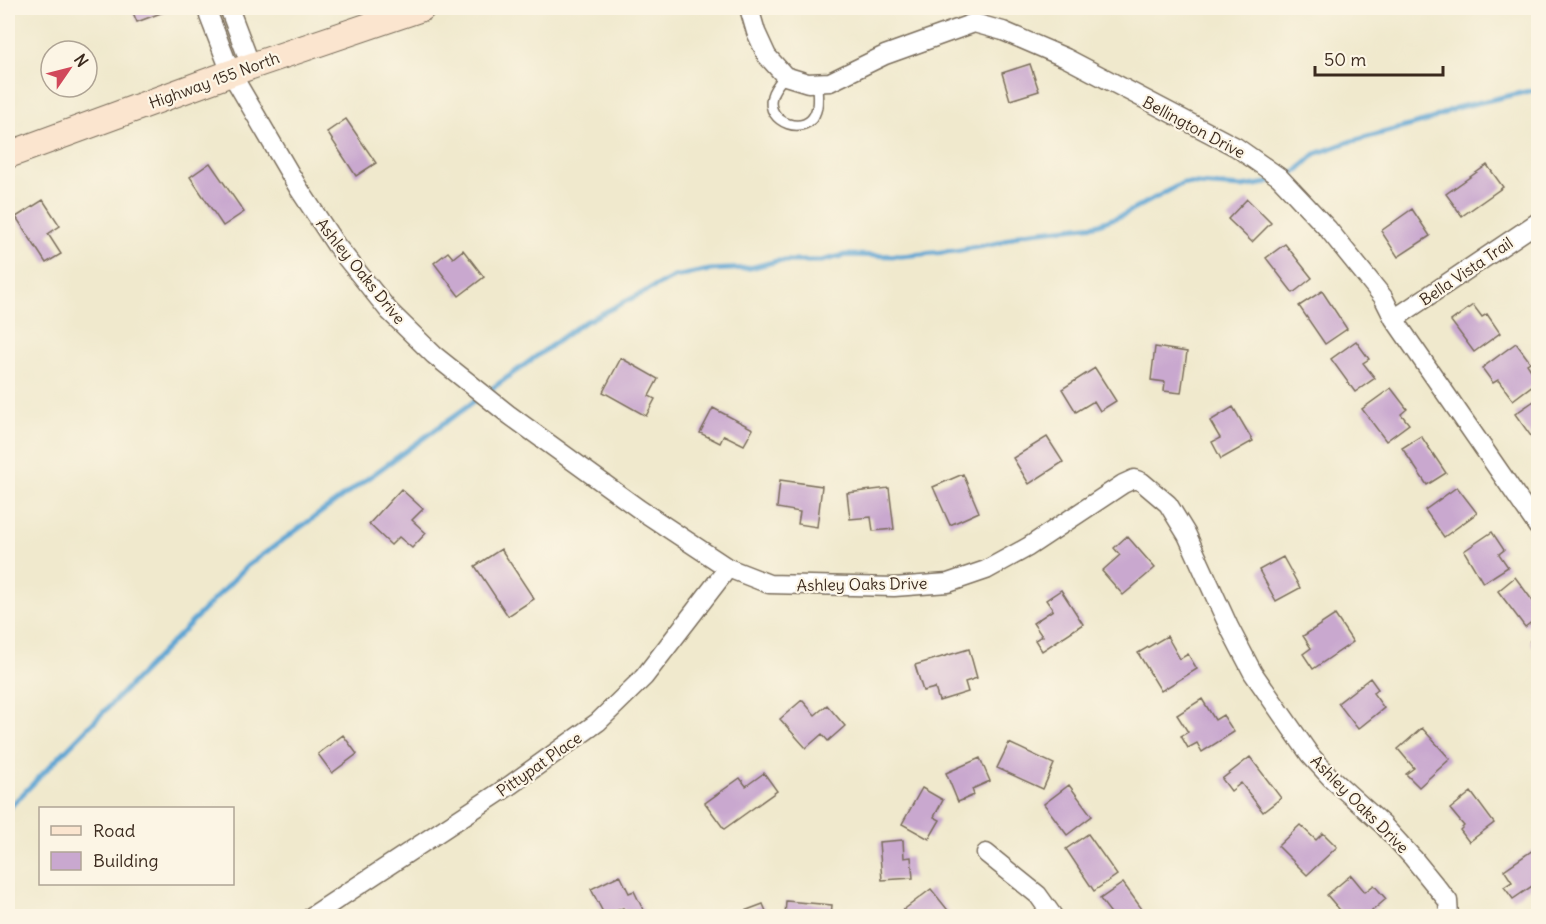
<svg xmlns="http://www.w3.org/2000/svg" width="1546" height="924" font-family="Delius,sans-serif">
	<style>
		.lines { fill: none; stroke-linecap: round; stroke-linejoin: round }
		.stream { stroke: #5ca4d3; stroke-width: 5 }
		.building { fill: #c9a8cf }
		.service-casing { stroke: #7a6d5b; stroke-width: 12 }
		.minor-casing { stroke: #7a6d5b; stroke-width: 21 }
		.secondary-casing { stroke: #7a6d5b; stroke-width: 28 }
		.service { stroke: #fff; stroke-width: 9 }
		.minor { stroke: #fff; stroke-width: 18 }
		.secondary { stroke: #fbe5cf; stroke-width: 26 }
		.labels { text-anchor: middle; stroke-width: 4.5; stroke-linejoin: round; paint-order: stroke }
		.street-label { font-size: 16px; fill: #3b2a1e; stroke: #fcf5e5 }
	</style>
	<rect width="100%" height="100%" fill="#fcf5e5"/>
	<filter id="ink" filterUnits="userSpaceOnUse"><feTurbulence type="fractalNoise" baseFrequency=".0167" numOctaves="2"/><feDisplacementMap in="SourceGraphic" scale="12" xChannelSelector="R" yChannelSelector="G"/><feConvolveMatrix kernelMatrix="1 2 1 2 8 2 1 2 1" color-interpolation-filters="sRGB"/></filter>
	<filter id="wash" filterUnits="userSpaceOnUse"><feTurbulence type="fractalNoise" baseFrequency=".008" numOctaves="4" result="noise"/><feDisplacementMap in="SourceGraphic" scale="24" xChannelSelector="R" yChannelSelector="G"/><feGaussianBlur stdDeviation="1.35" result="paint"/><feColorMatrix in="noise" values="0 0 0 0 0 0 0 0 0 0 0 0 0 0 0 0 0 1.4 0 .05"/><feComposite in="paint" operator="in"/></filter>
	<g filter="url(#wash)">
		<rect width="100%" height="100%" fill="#f0e9cd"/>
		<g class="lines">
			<path class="stream" d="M8,809L247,566L581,324L674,277L710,270L750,268L777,261H821L845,255L901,256L955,251L999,243L1023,233L1096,225L1123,215L1183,183L1242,187L1268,183L1296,172L1315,154L1349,142L1427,121L1455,108L1538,89"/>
		</g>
		<g id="blocks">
			<path class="building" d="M131,8H174L137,22Z
				M1030,64L1039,91L1010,100L1002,73Z
				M346,119L376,163L356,176L327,132Z
				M210,163L244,212L223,226L190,177Z
				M1487,165L1503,187L1462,216L1446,194Z
				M1247,199L1271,223L1252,242L1228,219Z
				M43,200L60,226L48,234L61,254L46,263L16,217Z
				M1412,209L1430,236L1398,257L1381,231Z
				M1285,244L1312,278L1293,293L1266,258Z
				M463,250L484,277L459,296L434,263L448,252L453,258Z
				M1322,291L1347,329L1325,344L1299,306Z
				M1473,305L1482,317L1487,314L1500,333L1474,352L1451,321Z
				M1356,341L1369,359L1363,363L1375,378L1355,392L1331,359Z
				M1516,343L1530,362L1527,364L1538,381L1513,400L1498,380L1493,383L1482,368Z
				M1155,347L1187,352L1181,393L1164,391L1165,382L1151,380Z
				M621,358L658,379L649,396L655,399L646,416L603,392Z
				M1095,368L1116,401L1100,411L1094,401L1076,412L1062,389Z
				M1391,388L1407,409L1401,414L1409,424L1386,441L1362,409Z
				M1534,401L1538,408V446L1515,414Z
				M1233,407L1253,441L1221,459L1212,442L1220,438L1210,421Z
				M713,408L753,429L744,445L724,435L720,443L700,433Z
				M1421,436L1446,473L1427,485L1402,448Z
				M1047,437L1063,462L1029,484L1013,458Z
				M963,474L979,512L950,525L933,487Z
				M780,480L822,486L817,527L798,524L800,512L777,508Z
				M1457,487L1477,513L1444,537L1425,510Z
				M889,488L894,529L873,531L871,517L850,519L847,493Z
				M401,489L423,509L412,520L426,533L412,548L399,537L391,545L369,524Z
				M1492,532L1504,550L1499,554L1508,567L1483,583L1464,551Z
				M1127,536L1155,568L1123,595L1102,571L1120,555L1114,548Z
				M501,549L534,599L508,616L475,566Z
				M1283,557L1300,588L1276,601L1259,570Z
				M1515,577L1538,608V617L1525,627L1498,591Z
				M1061,590L1083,624L1042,651L1035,640L1042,636L1033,623L1053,610L1046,600Z
				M1335,615L1353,642L1313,669L1303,654L1311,648L1303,636Z
				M1538,635V654L1530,641Z
				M1167,636L1180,659L1188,654L1197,669L1161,691L1138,653Z
				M969,649L977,678L965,682L968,692L939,701L935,688L923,691L915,665Z
				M1370,678L1378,689L1373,693L1384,708L1358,729L1338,703Z
				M1202,699L1215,720L1223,715L1234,732L1202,752L1197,743L1188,748L1181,736L1188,732L1177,715Z
				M802,700L815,715L827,705L845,726L828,741L822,734L806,748L780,719Z
				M1422,728L1450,759L1419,787L1406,774L1414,768L1398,749Z
				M343,735L357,754L332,773L318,754Z
				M1009,743L1054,764L1043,789L997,768Z
				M1250,757L1281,798L1263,812L1241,783L1231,791L1222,779Z
				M980,758L990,781L972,789L974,795L958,802L946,773Z
				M764,773L777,791L724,829L705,803L740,778L746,786Z
				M1069,785L1092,816L1067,835L1044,804Z
				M922,788L943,800L934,817L940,820L929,839L902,824Z
				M1471,792L1494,823L1469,842L1460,830L1464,826L1450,809Z
				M1300,825L1316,840L1323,833L1337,847L1307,875L1278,846Z
				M1088,834L1117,875L1094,891L1066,849Z
				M903,840L904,858L911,857L913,878L882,880L879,842Z
				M1533,850L1538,858V882L1513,899L1504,887L1512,882L1504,870Z
				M620,875L629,893L634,891L646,916H627L623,908L605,916L591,889Z
				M1351,875L1365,892L1374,885L1386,899L1366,916H1345L1327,895Z
				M1123,883L1147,916H1113L1100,899Z
				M931,889L951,914L948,916H907L902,911Z
				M786,901L832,905L831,916H785Z
				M763,904L768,916H731Z"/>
		</g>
	</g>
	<g filter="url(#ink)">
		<use href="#blocks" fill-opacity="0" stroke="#7a6d5b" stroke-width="1.5"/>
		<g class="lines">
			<g class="service-casing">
				<path id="service" d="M785,76C780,82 774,88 772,96C764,123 808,138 816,111C819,103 817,91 817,83"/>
			</g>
			<g class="minor-casing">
				<path id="minor" d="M208,8L209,16L231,73L299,189L336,245L389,311L434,355L508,414L639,509L728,568L769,584L894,587L948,583L986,570L1028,547L1123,484L1134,479L1142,482L1168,504L1187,535L1229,627L1253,673L1310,755L1331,778L1383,825L1413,858L1448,901L1449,916
					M229,8L251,66
					M749,8L756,32L767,56L785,76L808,83L830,82L885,55L974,23L1003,31L1066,58L1236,147L1279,177L1328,229L1383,297L1394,319L1538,527
					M1394,319L1538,222
					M986,853L1038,895L1053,916
					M312,916L509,786L598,722L644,677L728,568"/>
			</g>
			<g class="secondary-casing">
				<path id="secondary" d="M8,155L231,73L422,8"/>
			</g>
			<use href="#service" class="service"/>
			<use href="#minor" class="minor"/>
			<use href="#secondary" class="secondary"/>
		</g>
	</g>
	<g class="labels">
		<g class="street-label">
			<text transform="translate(214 80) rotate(-20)" y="6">Highway 155 North</text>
			<text transform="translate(1194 127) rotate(28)" y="6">Bellington Drive</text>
			<text transform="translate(361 271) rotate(51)" y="6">Ashley Oaks Drive</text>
			<text transform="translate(1466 271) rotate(-34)" y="6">Bella Vista Trail</text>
			<text transform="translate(862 584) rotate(-1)" y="6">Ashley Oaks Drive</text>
			<text transform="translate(539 764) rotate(-35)" y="6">Pittypat Place</text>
			<text transform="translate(1360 804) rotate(45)" y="6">Ashley Oaks Drive</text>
		</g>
	</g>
	<rect width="1546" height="924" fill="none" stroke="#fcf5e5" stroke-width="30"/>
	<rect x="39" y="807" width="195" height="78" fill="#fcf5e5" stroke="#afa495" stroke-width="1.5"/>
	<rect x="51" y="826" width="30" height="9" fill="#fbe5cf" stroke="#afa495" stroke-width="1.5"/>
	<text x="93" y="837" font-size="18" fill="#3b2a1e">Road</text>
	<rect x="51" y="852" width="30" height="18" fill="#c9a8cf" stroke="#afa495" stroke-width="1.5"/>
	<text x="93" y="867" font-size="18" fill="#3b2a1e">Building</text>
	<g transform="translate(69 69) rotate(55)"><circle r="28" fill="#fcf5e5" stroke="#afa495" stroke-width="1.5"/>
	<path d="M0-4.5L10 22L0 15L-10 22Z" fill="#d1495b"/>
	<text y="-9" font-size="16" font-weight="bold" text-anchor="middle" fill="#3b2a1e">N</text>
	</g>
	<path d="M1315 66v9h128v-9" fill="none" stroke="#3b2a1e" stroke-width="3"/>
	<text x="1324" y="66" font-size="18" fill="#3b2a1e" stroke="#fcf5e5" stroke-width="4.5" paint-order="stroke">50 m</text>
</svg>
